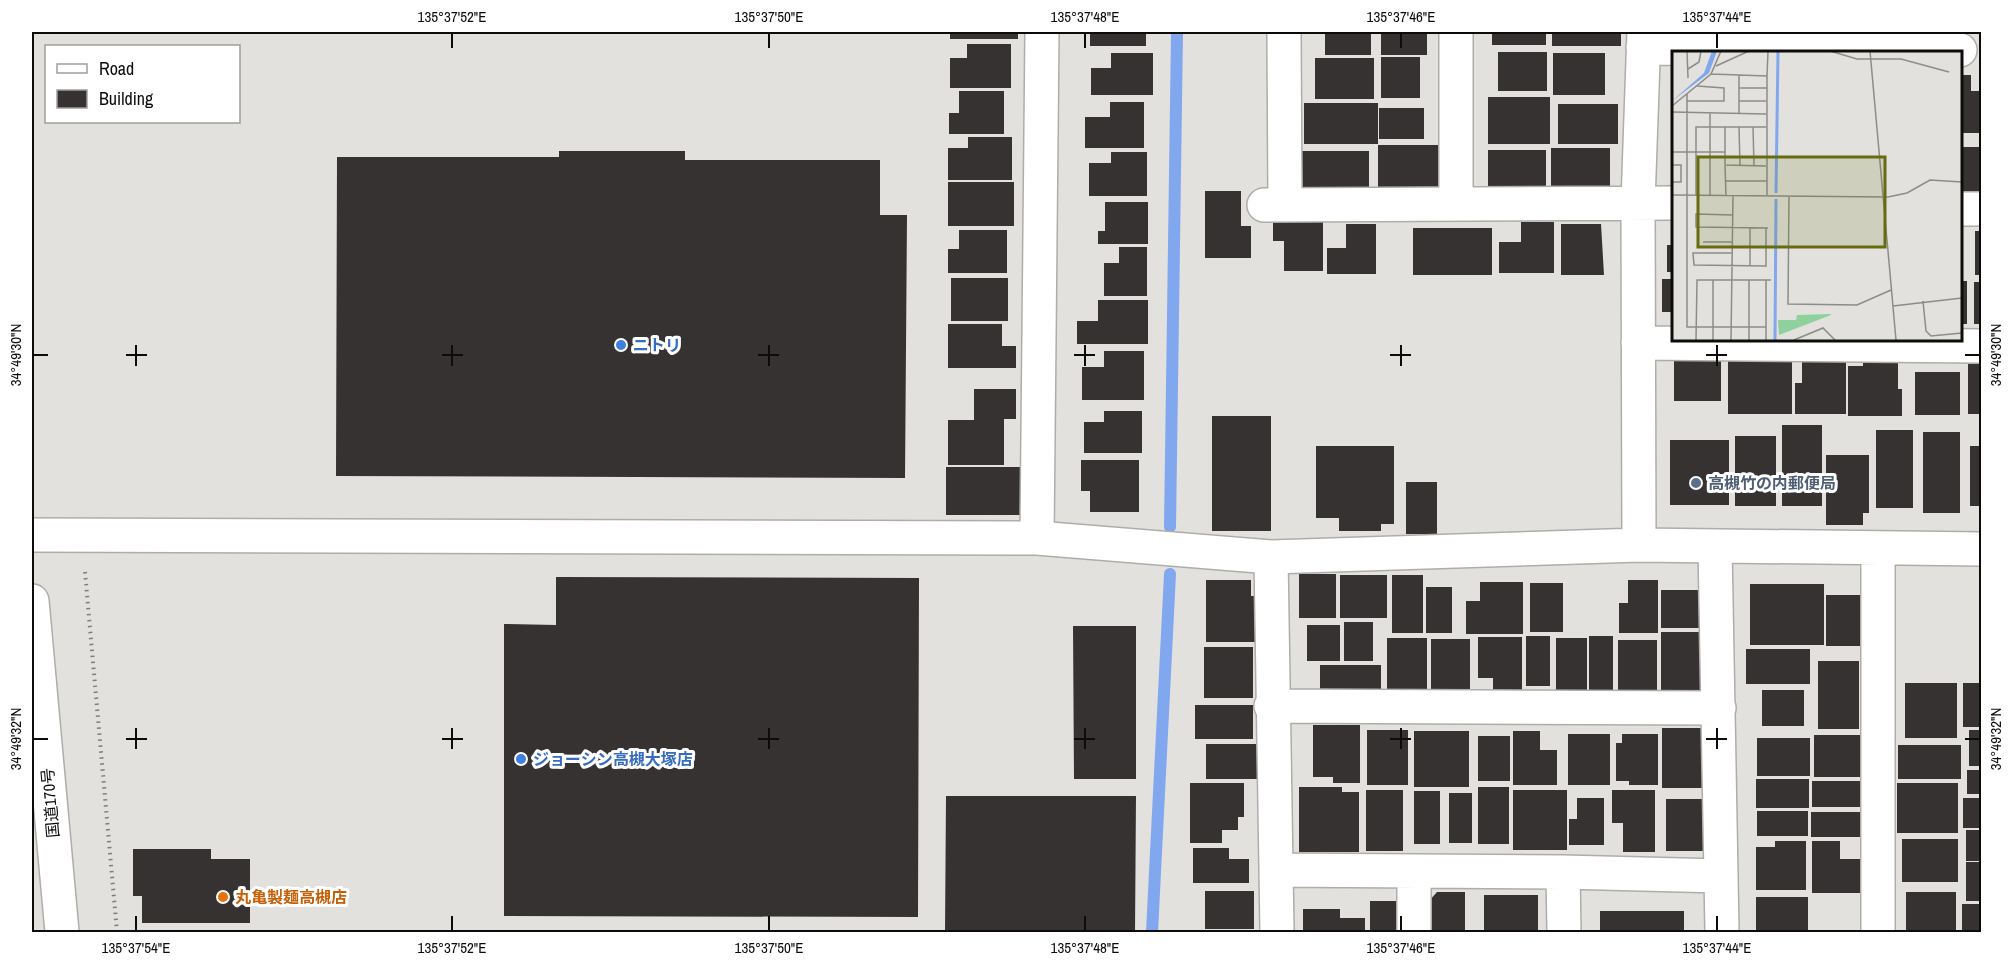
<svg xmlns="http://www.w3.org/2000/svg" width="2013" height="964" font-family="'Archivo Narrow','Noto Sans JP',sans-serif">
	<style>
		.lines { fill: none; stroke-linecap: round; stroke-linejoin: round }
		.stream { stroke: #81a7ef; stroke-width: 12 }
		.building { fill: #363231 }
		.minor-casing { stroke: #afada9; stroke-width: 36 }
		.trunk-casing { stroke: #afada9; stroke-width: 36 }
		.path { stroke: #7f7e7c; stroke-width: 4; stroke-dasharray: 1.5 4.5; stroke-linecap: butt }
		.minor { stroke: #fff; stroke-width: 33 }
		.trunk { stroke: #fff; stroke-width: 33 }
		.ticks { fill: none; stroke: #0d0c0b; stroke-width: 2 }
		.shop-dot { fill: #3f7fe0; stroke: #fff; stroke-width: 2 }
		.service-dot { fill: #5c6f8a; stroke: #fff; stroke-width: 2 }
		.food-dot { fill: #e8710a; stroke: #fff; stroke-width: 2 }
		.labels { text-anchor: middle; stroke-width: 6; stroke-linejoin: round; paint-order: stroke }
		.shop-label { font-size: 16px; font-weight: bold; fill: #366cbe; stroke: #fff; text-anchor: start }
		.service-label { font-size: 16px; font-weight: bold; fill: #4e5e75; stroke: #fff; text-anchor: start }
		.street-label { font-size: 16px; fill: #0d0c0b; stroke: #fff }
		.food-label { font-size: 16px; font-weight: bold; fill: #c56008; stroke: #fff; text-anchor: start }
		.inset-river { fill: none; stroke: #81a7ef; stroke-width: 3 }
		.inset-road { fill: none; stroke: #8d8c89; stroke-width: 1.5 }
		.view { fill: #666c0f; fill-opacity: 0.15; stroke: #666c0f; stroke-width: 3 }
		.inset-edge { fill: none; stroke: #0d0c0b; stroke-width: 3 }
		.neatline { fill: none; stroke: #0d0c0b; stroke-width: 2 }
		.ticks-label { font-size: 15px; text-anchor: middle; fill: #0d0c0b }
	</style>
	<rect width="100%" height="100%" fill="#e2e1dd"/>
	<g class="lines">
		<path class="stream" d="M1170,527L1177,32
			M1152,932L1170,574"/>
	</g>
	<path class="building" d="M950,32H1018V39H950Z
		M1090,32H1146V46H1090Z
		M1325,32H1371V55H1325Z
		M1381,32H1427V55H1381Z
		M1492,32H1546V45H1492Z
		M1552,32H1621V46H1552Z
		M967,44H1011V88H950V58H967Z
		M1498,52H1547V91H1498Z
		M1111,53H1153V95H1091V68H1111Z
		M1553,53H1605V95H1553Z
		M1381,57H1420V98H1381Z
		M1315,58H1374V99H1315Z
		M1960,75H1971V91H1982V133H1960Z
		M959,91H1004V134H949V113H959Z
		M1488,97H1550V144H1488Z
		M1110,102H1144V148H1085V117H1110Z
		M1304,103H1378V144H1304Z
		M1558,104H1618V144H1558Z
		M1379,108H1424V139H1379Z
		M968,137H1012V180H948V148H968Z
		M1378,145H1440V190H1378Z
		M1960,147H1982V196H1960Z
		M1551,148H1610V189H1551Z
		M1488,150H1546V189H1488Z
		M559,151H685V160H880V215H907L905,478L336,476L337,157H559Z
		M1299,151H1369V189H1299Z
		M1111,152H1147V196H1089V163H1111Z
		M948,182H1014V226H948Z
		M1205,191H1241V226H1251V258H1205Z
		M1105,202H1148V244H1098V231H1105Z
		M1273,216H1323V271H1284V241H1273Z
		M1521,222H1554V273H1499V242H1521Z
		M1346,224H1376V274H1327V248H1346Z
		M1561,224H1601L1604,275H1561Z
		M1413,228H1492V275H1413Z
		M959,230H1007V273H948V249H959Z
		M1975,231H1982V275H1975Z
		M1667,245H1674V272H1667Z
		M1119,247H1147V296H1104V263H1119Z
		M951,278H1008V321H951Z
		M1662,279H1674V312H1662Z
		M1960,281H1967V324H1960Z
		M1974,282H1982V324H1974Z
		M1098,300H1148V344H1077V321H1098Z
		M948,324H1002V346H1016V368H948Z
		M1104,351H1144V400H1082V367H1104Z
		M1674,355H1721V401H1674Z
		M1728,360H1792V414H1728Z
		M1802,360H1846V414H1795V383H1802Z
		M1863,360H1898V389H1902V416H1848V366H1863Z
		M1968,364H1982V414H1968Z
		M1915,372H1960V415H1915Z
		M974,389H1016V419H1004V465H948V420H974Z
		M1104,411H1142V453H1084V422H1104Z
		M1212,416H1271V531H1212Z
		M1782,425H1822V506H1782Z
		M1876,430H1913V508H1876Z
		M1923,432H1960V513H1923Z
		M1735,436H1776V506H1735Z
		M1670,440H1729V505H1670Z
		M1316,446H1394V524H1381V531H1339V518H1316Z
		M1970,446H1982V506H1970Z
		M1826,455H1869V513H1863V525H1826Z
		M1081,460H1139V512H1090V491H1081Z
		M946,467H1020V515H946Z
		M1406,482H1437V534H1406Z
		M1299,574H1336V618H1299Z
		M1340,575H1387V618H1340Z
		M1392,575H1423V633H1392Z
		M556,577L919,578L918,917L504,916V624L556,625Z
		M1206,580H1251V596H1262V642H1206Z
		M1628,580H1658V633H1619V603H1628Z
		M1480,582H1523V634H1466V601H1480Z
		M1530,583H1563V632H1530Z
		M1750,584H1824V645H1750Z
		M1426,587H1452V633H1426Z
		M1661,590H1709V628H1661Z
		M1826,595H1870V646H1826Z
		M1344,622H1373V661H1344Z
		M1307,625H1340V661H1307Z
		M1073,626H1136V779H1074Z
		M1661,632H1709V694H1661Z
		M1526,636H1550V686H1526Z
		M1589,636H1613V696H1589Z
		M1478,637H1522V693H1493V678H1478Z
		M1387,638H1427V696H1387Z
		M1556,638H1587V694H1556Z
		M1431,639H1470V692H1431Z
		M1618,640H1657V691H1618Z
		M1204,647H1253V698H1204Z
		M1746,649H1810V684H1746Z
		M1818,661H1859V729H1818Z
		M1320,665H1381V697H1320Z
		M1905,683H1957V738H1905Z
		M1963,683H1982V727H1963Z
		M1762,690H1804V726H1762Z
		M1195,705H1253V739H1195Z
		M1313,725H1360V783H1333V777H1313Z
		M1662,728H1711V788H1662Z
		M1367,730H1408V785H1367Z
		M1969,730H1982V766H1969Z
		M1414,731H1469V787H1414Z
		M1513,731H1540V750H1557V785H1513Z
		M1568,734H1610V785H1568Z
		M1622,734H1658V785H1629V781H1616V743H1622Z
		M1814,735H1869V777H1814Z
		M1478,736H1510V781H1478Z
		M1757,738H1810V776H1757Z
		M1206,744H1257V779H1206Z
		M1898,745H1961V779H1898Z
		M1967,770H1982V794H1967Z
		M1756,779H1809V808H1756Z
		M1812,781H1869V807H1812Z
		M1190,783H1244V817H1238V830H1222V843H1190Z
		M1897,783H1958V833H1897Z
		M1299,787H1342V792H1359V852H1299Z
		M1478,787H1509V844H1478Z
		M1366,790H1403V851H1366Z
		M1513,790H1567V850H1513Z
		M1612,790H1655V852H1623V823H1612Z
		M1414,791H1440V844H1414Z
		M1449,793H1472V843H1449Z
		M946,796H1136L1135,932H945Z
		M1577,798H1604V845H1569V819H1577Z
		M1963,798H1982V828H1963Z
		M1666,799H1718L1711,851H1666Z
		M1757,811H1808V836H1757Z
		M1811,812H1872V837H1811Z
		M1966,830H1982V861H1966Z
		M1902,839H1958V882H1902Z
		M1775,841H1806V890H1756V847H1775Z
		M1812,841H1840V859H1861V893H1812Z
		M1193,848H1229V859H1249V883H1193Z
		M133,849H211V859H250V923H142V896H133Z
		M1966,862H1982V901H1966Z
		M1205,891H1254V929H1205Z
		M1437,892H1465V932H1429V901Z
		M1906,892H1956V930H1906Z
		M1484,895H1538V932H1484Z
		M1756,897H1808V932H1756Z
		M1370,901H1410V932H1370Z
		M1962,904H1982V932H1962Z
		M1303,909H1340V918H1365V932H1303Z
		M1600,911H1684V932H1600Z"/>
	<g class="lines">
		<g class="minor-casing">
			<path id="minor" d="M1284,32L1285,204
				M1456,32V204
				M1643,48L1960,50
				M1264,205L1674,203
				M1960,209H1982
				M1638,343L1982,346
				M32,535L1037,538L1271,557L1639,545L1982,549
				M1037,538L1042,32
				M1639,545L1638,202L1644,32
				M1715,546L1721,876
				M1878,548V932
				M1271,557L1277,932
				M1271,706L1719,708
				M1276,870L1563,872L1721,876L1722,932
				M1414,872V932
				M1563,872L1564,932"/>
		</g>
		<g class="trunk-casing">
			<path id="trunk" d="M32,601L62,932"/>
		</g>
		<path class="path" d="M85,572L117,932"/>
		<use href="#minor" class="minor"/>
		<use href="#trunk" class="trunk"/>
	</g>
	<path class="ticks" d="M452,33V48M769,33V48M1085,33V48M1401,33V48M1717,33V48M136,345V366M452,345V366M769,345V366M1085,345V366M1401,345V366M1717,345V366M33,355H48M126,355H147M442,355H463M758,355H779M1074,355H1095M1390,355H1411M1706,355H1727M1965,355H1980M136,728V749M452,728V749M769,728V749M1085,728V749M1401,728V749M1717,728V749M33,739H48M126,739H147M442,739H463M758,739H779M1074,739H1095M1390,739H1411M1706,739H1727M1965,739H1980M136,916V931M452,916V931M769,916V931M1085,916V931M1401,916V931M1717,916V931"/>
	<g class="shop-dot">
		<circle cx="621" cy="345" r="6"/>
		<circle cx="521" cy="759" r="6"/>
	</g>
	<circle class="service-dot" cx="1696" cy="483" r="6"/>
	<circle class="food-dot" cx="223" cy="897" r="6"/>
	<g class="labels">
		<g class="shop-label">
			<text x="633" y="351">ニトリ</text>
			<text x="533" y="765">ジョーシン高槻大塚店</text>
		</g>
		<g class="service-label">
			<text x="1708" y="489">高槻竹の内郵便局</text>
		</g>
		<g class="street-label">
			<text transform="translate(50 803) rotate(-95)" y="6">国道170号</text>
		</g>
		<g class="food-label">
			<text x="235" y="903">丸亀製麺高槻店</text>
		</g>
	</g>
	<g transform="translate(1672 51)">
		<rect width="290" height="290" fill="#e2e1dd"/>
		<path d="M159,263V264L107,284L106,269H124L125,264Z" fill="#8ed19c"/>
		<path d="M40,0H45L37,22L0,50L32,22Z" fill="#81a7ef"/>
		<path class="inset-river" d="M104,142L106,0M103,289L104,148"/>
		<path class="inset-road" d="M15,0L16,27M158,0L185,8H229L277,21M198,0L224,289M44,15L77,0M16,18L27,11L29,0M39,23L95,25L96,0M67,24V63M67,37H95M15,43V276H94V289M15,50H52V37L25,35M67,50H94M0,55L39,23L49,0M0,61L94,63M38,62V145M53,76H94M67,76L68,115M81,76L82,115M0,101H53V114L94,115M0,114H9V131H0M53,114L54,145M53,130H95M0,144L216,146L235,142L258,129L290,131M95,144V25M24,145V76H53V101M117,146L116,253L185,254L219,239M61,164L24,163V176L96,177M78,177V214M31,191H60M60,202H21L22,214L94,215V177M77,229V289M94,229V276M251,250L254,280L259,285L290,282M221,255L290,247M24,289L25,229H99M41,289V229M59,289L61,145M122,289L151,277L163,289"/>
		<path class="view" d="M26,106H213V196H26Z"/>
		<rect width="290" height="290" class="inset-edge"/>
	</g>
	<rect width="2013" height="964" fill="none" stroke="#ffffff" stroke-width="66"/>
	<rect x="45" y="45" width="195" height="78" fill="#ffffff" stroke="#9e9e9d" stroke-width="1.5"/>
	<rect x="57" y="64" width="30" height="9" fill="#ffffff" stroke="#9e9e9d" stroke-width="1.5"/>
	<text x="99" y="75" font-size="18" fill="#0d0c0b">Road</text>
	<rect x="57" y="90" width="30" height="18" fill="#363231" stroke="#9e9e9d" stroke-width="1.5"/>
	<text x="99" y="105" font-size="18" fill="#0d0c0b">Building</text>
	<rect x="33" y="33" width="1947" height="898" class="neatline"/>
	<g class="ticks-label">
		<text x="452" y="22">135°37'52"E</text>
		<text x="769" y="22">135°37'50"E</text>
		<text x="1085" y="22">135°37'48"E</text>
		<text x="1401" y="22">135°37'46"E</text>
		<text x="1717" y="22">135°37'44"E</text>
		<text transform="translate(1996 355) rotate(-90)" y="5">34°49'30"N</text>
		<text transform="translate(16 355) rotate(-90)" y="5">34°49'30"N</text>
		<text transform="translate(1996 739) rotate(-90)" y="5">34°49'32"N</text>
		<text transform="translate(16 739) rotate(-90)" y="5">34°49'32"N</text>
		<text x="136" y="953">135°37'54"E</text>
		<text x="452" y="953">135°37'52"E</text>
		<text x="769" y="953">135°37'50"E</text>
		<text x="1085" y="953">135°37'48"E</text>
		<text x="1401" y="953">135°37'46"E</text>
		<text x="1717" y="953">135°37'44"E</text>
	</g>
</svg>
